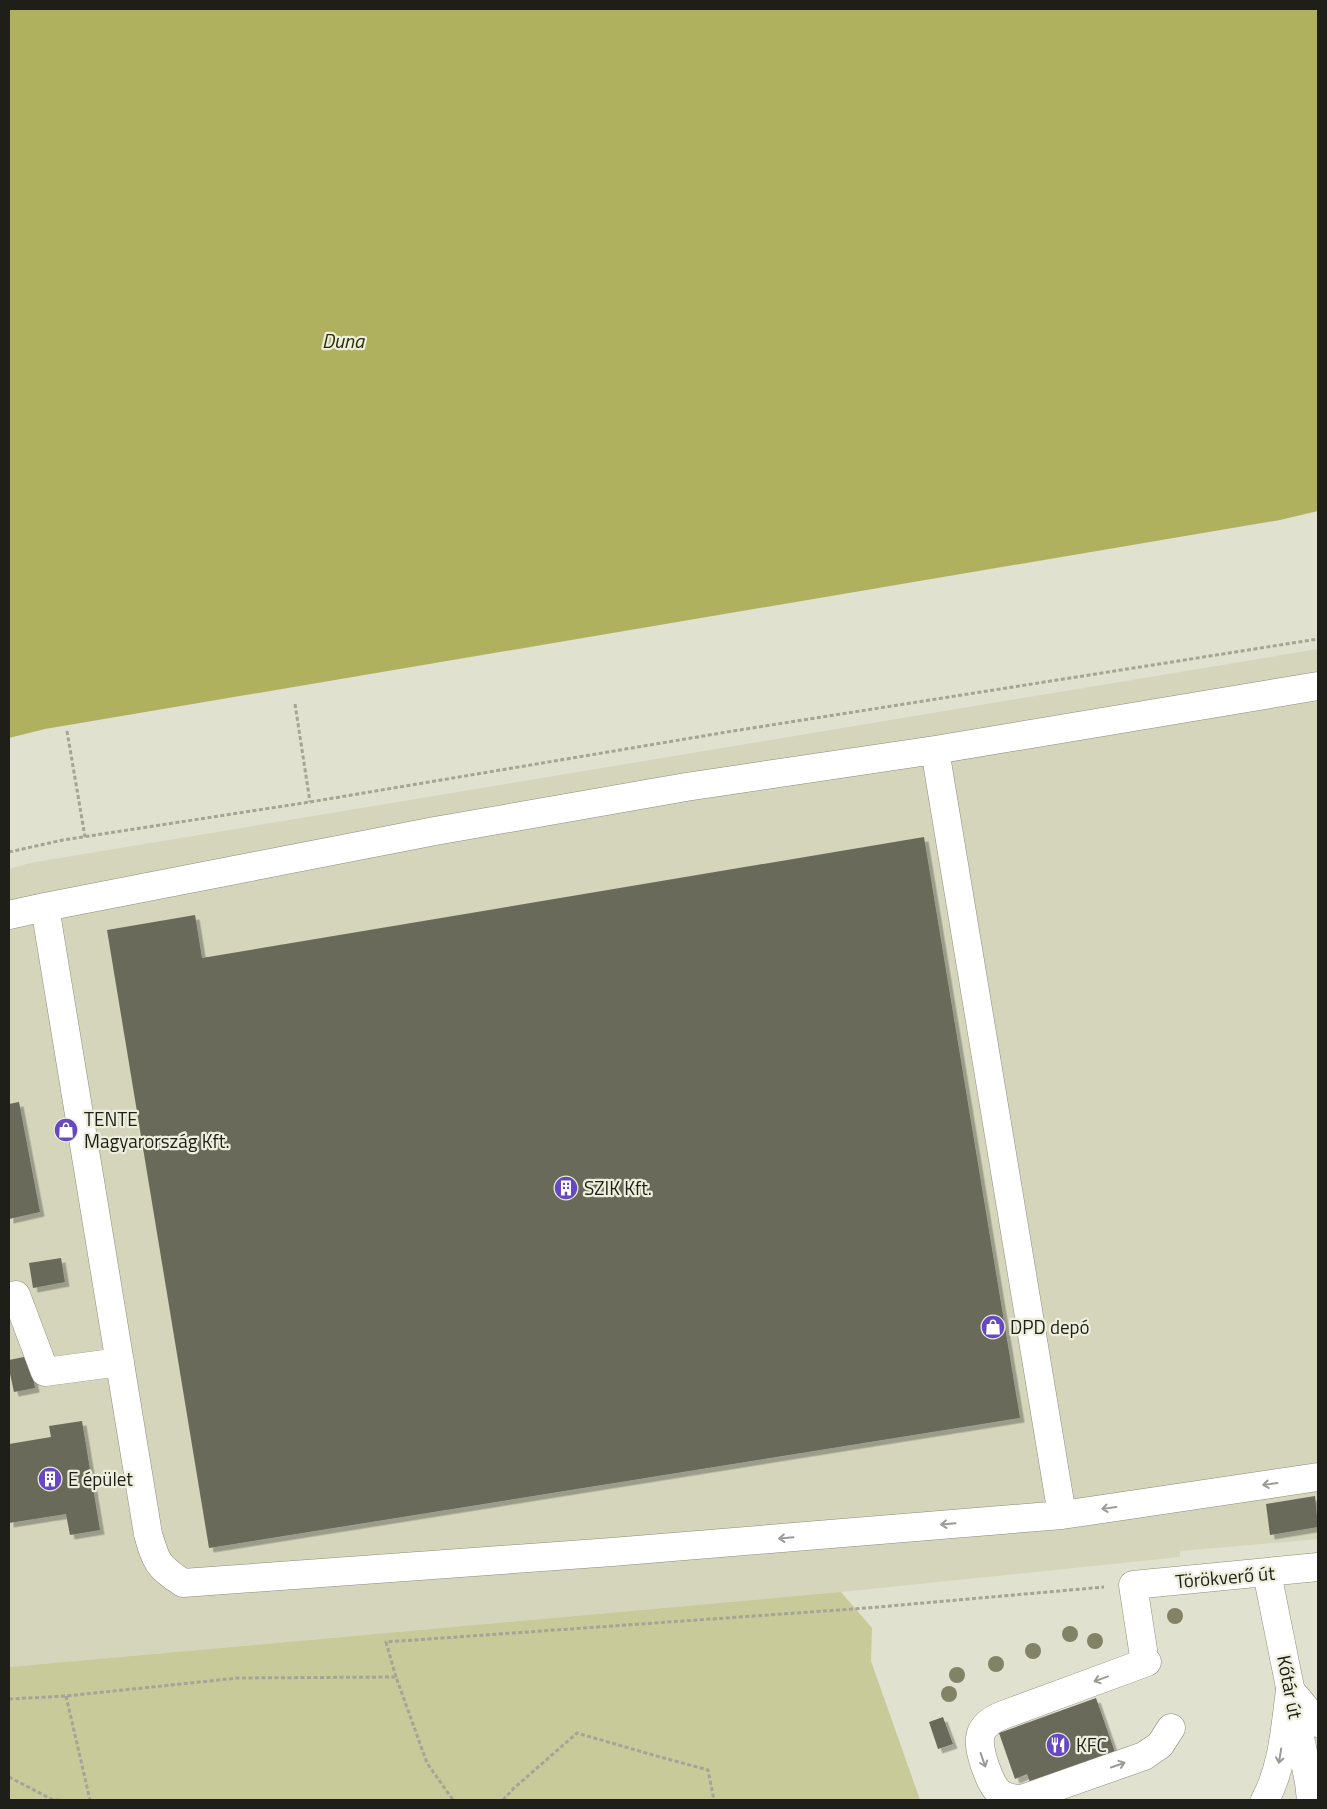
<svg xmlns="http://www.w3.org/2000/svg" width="1327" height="1809" font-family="'Titillium Web',sans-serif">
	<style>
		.built { fill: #d4d5bb }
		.green { fill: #c8ca9a }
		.water { fill: #afb15f }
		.building { fill: #6a6a5a; filter: url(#shadow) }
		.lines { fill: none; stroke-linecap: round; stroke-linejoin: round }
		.minor-casing { stroke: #8c8d7b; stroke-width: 29 }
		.major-casing { stroke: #8c8d7b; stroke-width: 29 }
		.path { stroke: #a4a596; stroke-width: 3; stroke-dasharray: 4 2.5; stroke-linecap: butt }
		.minor { stroke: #fff; stroke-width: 28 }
		.major { stroke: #fff; stroke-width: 28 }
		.tree { fill: #818266 }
		.oneway { stroke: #9a9a97 }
		.labels { text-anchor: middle; stroke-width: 4.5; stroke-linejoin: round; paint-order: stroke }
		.poi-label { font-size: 19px; fill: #1e1f18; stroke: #edeedb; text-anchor: start }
		.street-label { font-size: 19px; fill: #1e1f18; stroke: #edeedb }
		.water-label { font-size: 20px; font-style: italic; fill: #2d2d08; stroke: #edeedb }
	</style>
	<defs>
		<filter id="shadow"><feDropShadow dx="4.5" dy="4.5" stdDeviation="0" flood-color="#0004"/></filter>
	</defs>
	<rect width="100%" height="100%" fill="#e0e1ce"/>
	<path class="built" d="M1318,649V1539L1180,1551V1557L841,1592L9,1667V869L30,863Z"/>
	<path class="green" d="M841,1592L872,1628L871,1661L920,1800H9V1667Z"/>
	<path class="water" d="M9,9H1318V511L1280,520L45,729L9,738Z"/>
	<path class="building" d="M924,837L1020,1418L209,1548L107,930L195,915L202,958Z
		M19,1102L40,1212L9,1219V1104Z
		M61,1258L65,1282L33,1288L29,1263Z
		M29,1356L35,1388L14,1392L9,1369V1360Z
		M82,1421L100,1530L70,1535L66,1514L9,1523V1444L51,1437L49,1426Z
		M1315,1496L1318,1527L1270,1535L1266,1504Z
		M1096,1698L1117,1758L1032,1788L1027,1774L1015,1779L999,1733Z
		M943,1717L953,1744L938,1749L929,1722Z"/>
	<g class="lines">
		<g class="minor-casing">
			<path id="minor" d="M935,750L1062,1515
				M45,907L435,831L686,787L935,750L1318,686
				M9,915L45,907L148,1534C156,1562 158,1567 183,1583L612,1552L1062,1515L1318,1477
				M9,1296L16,1295L45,1372L120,1362
				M1267,1573L1309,1782L1311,1800
				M1143,1650L1133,1585L1318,1567
				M1147,1662L1003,1715C975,1726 977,1741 985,1766C993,1787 997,1799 1022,1799L1144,1756L1160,1745L1171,1728"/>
		</g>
		<g class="major-casing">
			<path id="major" d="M1290,1690L1318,1723
				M1265,1800C1283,1767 1285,1727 1290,1690"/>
		</g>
		<path class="path" d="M295,704L310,802
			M67,731L85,837
			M9,852L63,840L310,802L733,731L1318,639
			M396,1677L386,1642L867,1608L1104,1587
			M66,1696L90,1800
			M9,1699L66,1696L238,1678L396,1677L427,1763L453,1800
			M9,1777L53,1800H62
			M503,1800L513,1789L577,1733L653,1755L708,1770L714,1800"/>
		<use href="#minor" class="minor"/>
		<use href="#major" class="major"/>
	</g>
	<g class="tree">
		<circle cx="1175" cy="1616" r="8"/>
		<circle cx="1070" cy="1634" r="8"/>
		<circle cx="1095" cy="1641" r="8"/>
		<circle cx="1033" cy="1651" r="8"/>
		<circle cx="996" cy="1664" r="8"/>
		<circle cx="957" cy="1675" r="8"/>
		<circle cx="949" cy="1694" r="8"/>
	</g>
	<defs><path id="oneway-shaft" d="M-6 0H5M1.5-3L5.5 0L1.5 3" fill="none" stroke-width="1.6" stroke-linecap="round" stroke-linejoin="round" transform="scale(1.25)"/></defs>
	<g class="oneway">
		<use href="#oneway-shaft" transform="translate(1270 1484) rotate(172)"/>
		<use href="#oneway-shaft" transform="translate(1109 1508) rotate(172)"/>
		<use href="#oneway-shaft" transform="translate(948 1524) rotate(175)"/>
		<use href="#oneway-shaft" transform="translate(786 1538) rotate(175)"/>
		<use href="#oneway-shaft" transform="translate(1101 1679) rotate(160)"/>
		<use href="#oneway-shaft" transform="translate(1280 1756) rotate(99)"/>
		<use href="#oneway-shaft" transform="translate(983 1760) rotate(71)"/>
		<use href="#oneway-shaft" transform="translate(1118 1765) rotate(-19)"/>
	</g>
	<defs>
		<g id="shop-disc" transform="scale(1.25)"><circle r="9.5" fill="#6648c1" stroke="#edeedb"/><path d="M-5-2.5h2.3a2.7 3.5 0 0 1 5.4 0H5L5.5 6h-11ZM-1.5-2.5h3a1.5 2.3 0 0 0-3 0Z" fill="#fff"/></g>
		<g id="building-disc" transform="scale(1.25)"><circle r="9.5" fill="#6648c1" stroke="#edeedb"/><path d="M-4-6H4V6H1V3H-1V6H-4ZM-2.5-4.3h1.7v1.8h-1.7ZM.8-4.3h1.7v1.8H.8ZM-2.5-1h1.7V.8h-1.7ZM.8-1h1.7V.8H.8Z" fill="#fff"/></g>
		<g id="restaurant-disc" transform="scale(1.25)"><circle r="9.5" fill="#6648c1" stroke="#edeedb"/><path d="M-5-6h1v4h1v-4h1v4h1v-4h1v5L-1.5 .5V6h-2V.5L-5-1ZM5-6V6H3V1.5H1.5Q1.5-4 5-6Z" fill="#fff"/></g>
	</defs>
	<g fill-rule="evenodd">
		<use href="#shop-disc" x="66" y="1130"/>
		<use href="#building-disc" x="566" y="1188"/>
		<use href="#shop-disc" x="993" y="1327"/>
		<use href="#building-disc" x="50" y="1479"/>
		<use href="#restaurant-disc" x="1058" y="1745"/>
	</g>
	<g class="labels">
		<g class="poi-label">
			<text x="84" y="1126">TENTE<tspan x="84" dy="22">Magyarország Kft.</tspan></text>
			<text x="584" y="1195">SZIK Kft.</text>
			<text x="1010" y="1334">DPD depó</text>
			<text x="68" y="1486">E épület</text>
			<text x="1076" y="1752">KFC</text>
		</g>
		<g class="street-label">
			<text transform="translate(1225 1577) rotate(-5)" y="7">Törökverő út</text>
			<text transform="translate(1290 1687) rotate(79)" y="7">Kőtár út</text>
		</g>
		<g class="water-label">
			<text x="343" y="348">Duna</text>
		</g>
	</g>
	<rect width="1327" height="1809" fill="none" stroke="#1e1f18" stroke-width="20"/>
</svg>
